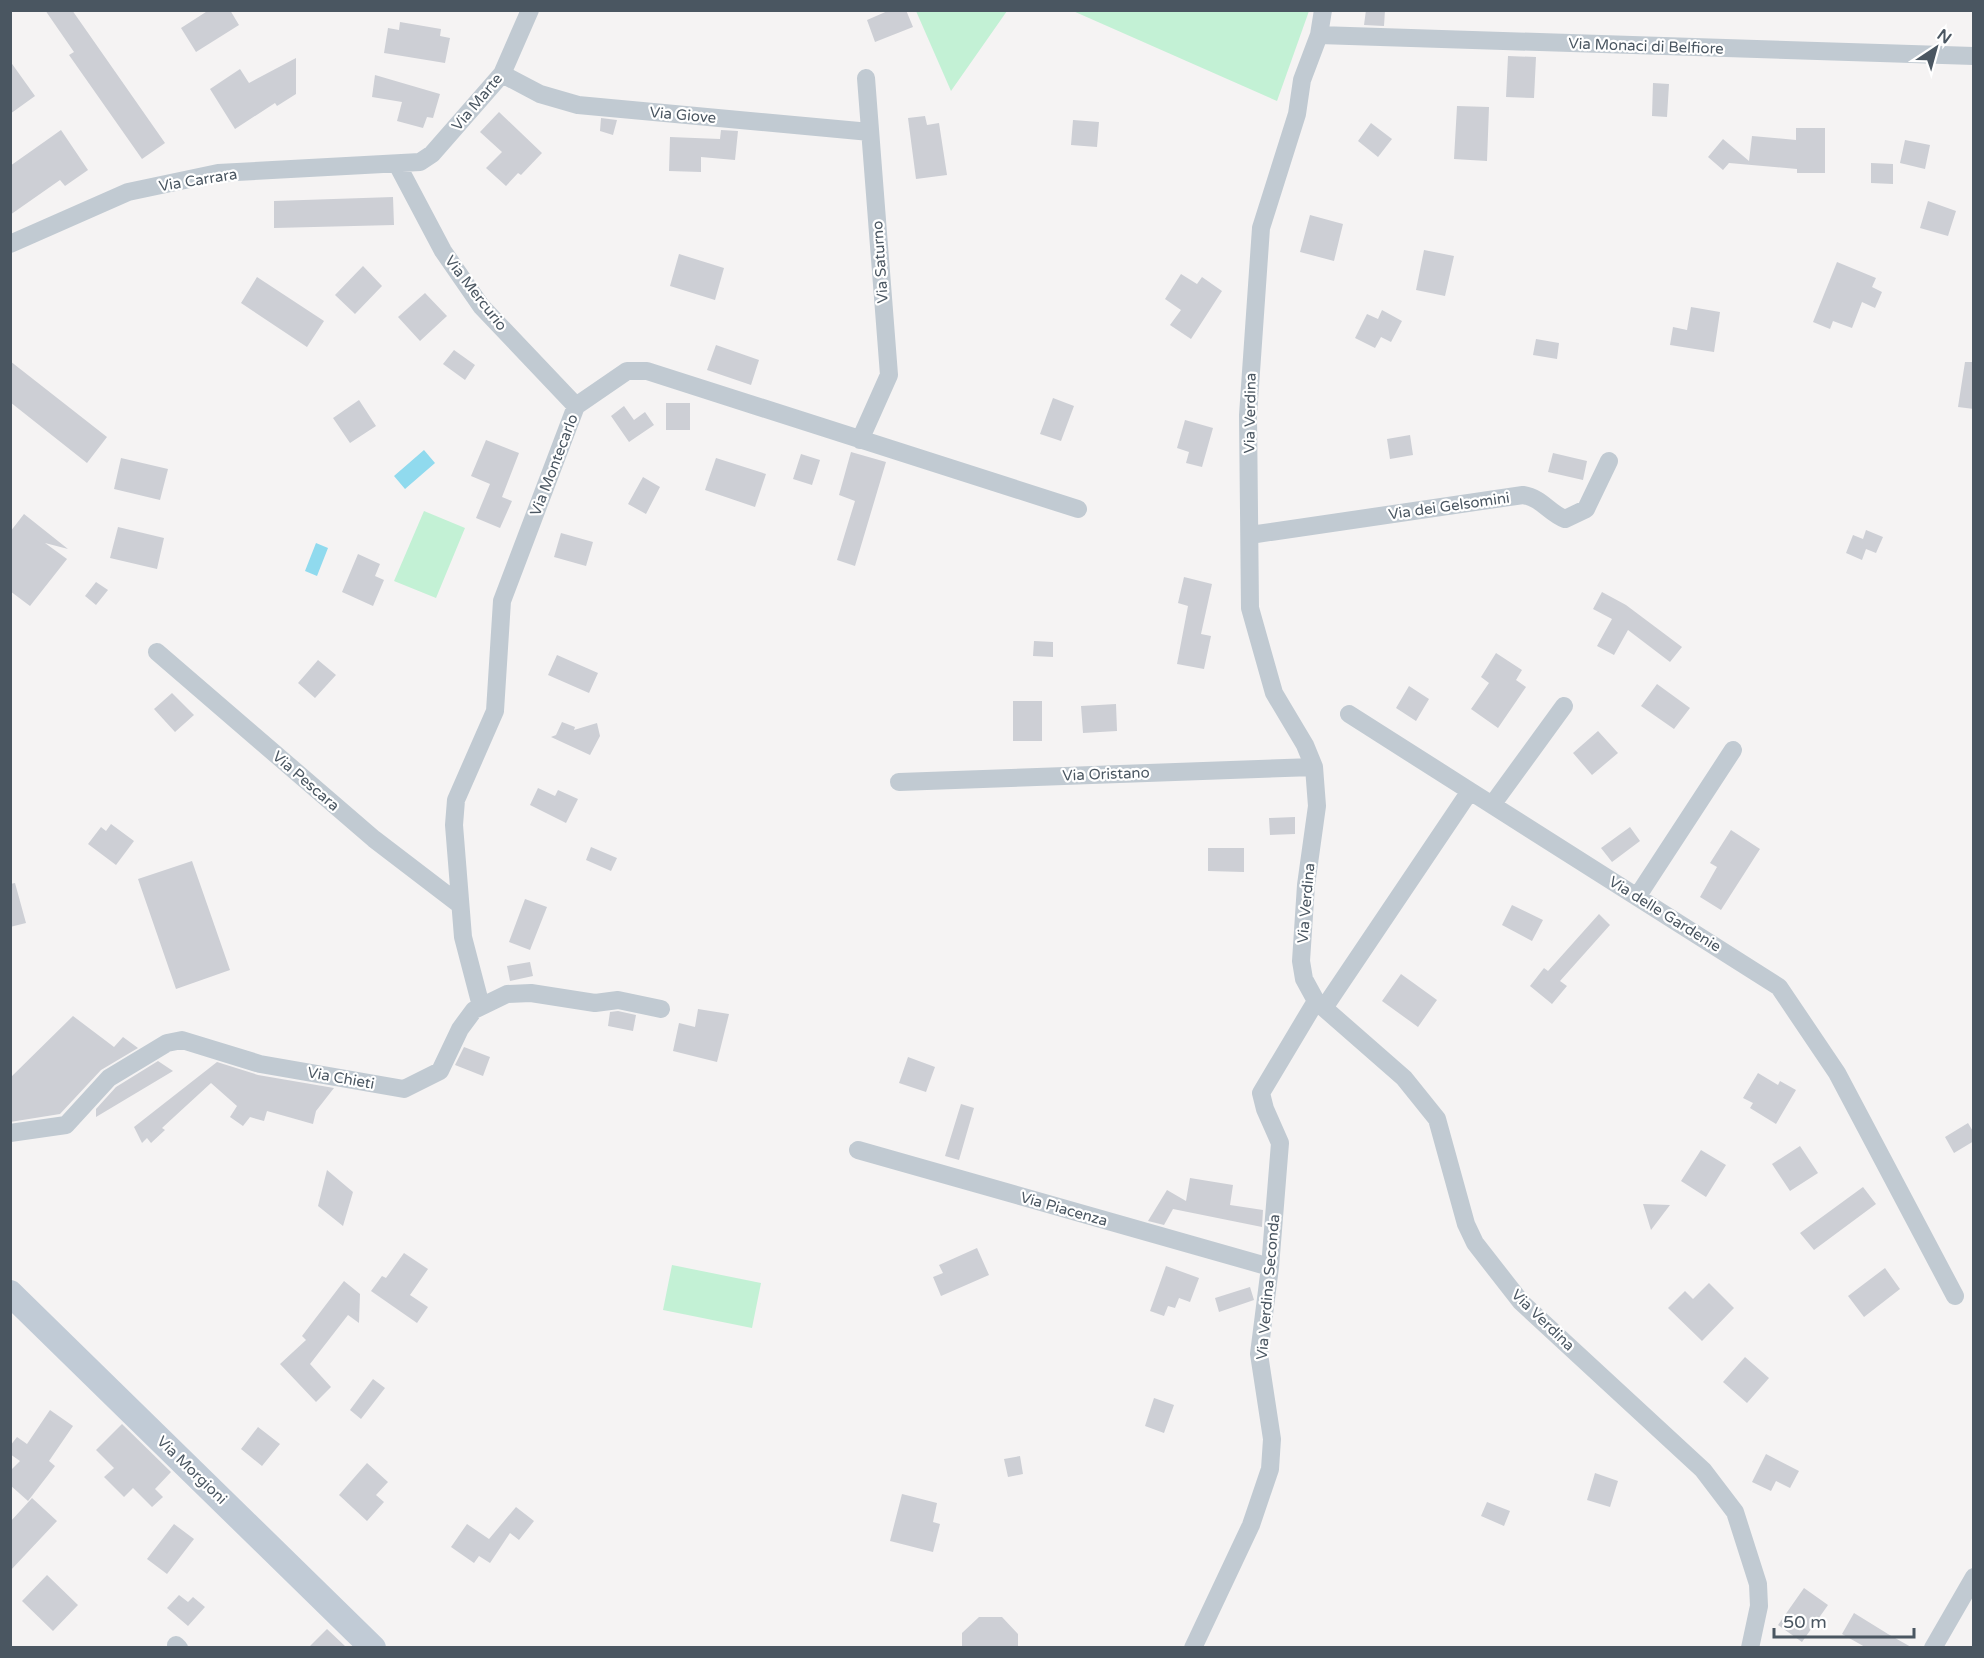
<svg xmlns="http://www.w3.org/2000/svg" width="1984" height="1658" font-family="'Varela Round',sans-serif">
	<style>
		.green { fill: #c3f1d5 }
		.water { fill: #90daee }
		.building { fill: #cdcfd5 }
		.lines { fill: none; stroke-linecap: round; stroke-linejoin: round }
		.street { stroke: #c1cad2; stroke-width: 18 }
		.secondary { stroke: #c1cbd6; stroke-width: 26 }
		.labels { text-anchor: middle; stroke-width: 4.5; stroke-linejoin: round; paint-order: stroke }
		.street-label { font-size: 15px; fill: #4a5661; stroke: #fff }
	</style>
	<rect width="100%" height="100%" fill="#f5f3f3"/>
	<path class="green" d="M916,11H1007L951,91Z
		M1073,11L1309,10V11L1277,101Z
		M424,511L465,528L436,598L394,581Z
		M672,1265L761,1283L752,1328L663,1310Z"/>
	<path class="water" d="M424,450L435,463L405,489L394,476Z
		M316,543L328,548L317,576L305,571Z"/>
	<path class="building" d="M45,10H72L165,143L142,159L69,55L74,52Z
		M209,10H230L239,25L196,52L181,28Z
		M890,10H906L913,27L875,42L867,20Z
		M1366,10H1385L1384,26L1364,25Z
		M400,22L441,29L440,36L450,38L445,63L384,53L388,28L399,30Z
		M1508,56L1536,57L1534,98L1506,97Z
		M296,58V94L277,106L275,103L235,129L210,89L240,69L249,83Z
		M10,61L35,96L10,114Z
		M375,75L440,94L433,118L427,117L423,128L397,121L402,102L372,97Z
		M1653,83L1669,84L1667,117L1652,116Z
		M1457,106L1489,107L1487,161L1454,159Z
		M499,112L542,153L521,175L518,173L506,186L486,168L502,152L480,132Z
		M925,116L927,125L939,123L947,175L916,179L908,118Z
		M601,118L617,120L613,135L600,131Z
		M1073,120L1099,122L1097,147L1071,145Z
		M1371,123L1392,139L1378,157L1358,141Z
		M1796,128H1825V173H1797V169L1729,163L1723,170L1708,157L1723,139L1749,161L1752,136L1796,140Z
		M61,130L88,170L65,186L60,180L10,215V166Z
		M721,130L738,131L735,160L701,157V172L669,171L670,137L720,139Z
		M1905,140L1930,145L1925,169L1900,163Z
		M1871,163L1893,164V184L1871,183Z
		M393,197L394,225L274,228V201Z
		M1928,201L1956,211L1948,236L1920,228Z
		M1310,215L1343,224L1334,261L1300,252Z
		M1424,250L1454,256L1445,296L1416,290Z
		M679,254L724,268L715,300L670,286Z
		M1837,262L1876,278L1872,287L1882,292L1875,308L1862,302L1852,328L1833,321L1830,329L1813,322Z
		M363,266L382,286L355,314L335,295Z
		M1181,274L1197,284L1202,277L1222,291L1191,339L1170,325L1181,310L1165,299Z
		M257,277L324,321L307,347L241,303Z
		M425,293L447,316L420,341L398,317Z
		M1691,307L1720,312L1714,352L1670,345L1673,327L1687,330Z
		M1382,310L1402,321L1391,342L1381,337L1375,348L1355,338L1367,314L1378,319Z
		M1536,339L1559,343L1557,359L1533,355Z
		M716,345L759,360L751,385L707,370Z
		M454,350L475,365L465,380L443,364Z
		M10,361L107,437L87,463L10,402Z
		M1965,362H1974V409L1958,407Z
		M1053,398L1074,406L1061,441L1040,434Z
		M359,400L376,426L350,443L333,418Z
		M666,403H690V430H666Z
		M624,406L634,420L645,412L654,425L629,442L611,416Z
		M1185,420L1213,428L1202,467L1186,463L1189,452L1177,448Z
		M1410,435L1413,455L1390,459L1387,439Z
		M486,440L519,453L502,497L512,501L500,528L476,518L490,484L471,476Z
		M851,452L886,462L855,566L837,560L855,501L839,495Z
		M1553,453L1587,461L1583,480L1548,472Z
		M801,454L820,460L812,485L793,479Z
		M121,458L168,469L160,500L114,489Z
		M716,458L766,474L755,507L705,490Z
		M643,477L660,487L646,514L628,504Z
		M24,514L68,549L45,543L67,559L30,606L10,591V532Z
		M118,527L164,538L157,569L110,558Z
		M1866,530L1883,537L1876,553L1866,549L1862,560L1846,553L1853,535L1863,539Z
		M561,533L593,542L586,566L554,557Z
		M358,554L380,564L375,576L384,580L373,606L342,592Z
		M1184,577L1212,584L1201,634L1211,636L1204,669L1177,664L1188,606L1178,603Z
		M96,582L108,590L96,605L85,596Z
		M1602,592L1626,605L1682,647L1670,662L1628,630L1614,655L1597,646L1612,619L1593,609Z
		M1034,641L1053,642V657L1033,656Z
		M1496,653L1522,670L1516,680L1526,687L1498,728L1471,709L1489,683L1481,677Z
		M557,655L598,673L589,693L548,675Z
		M318,660L336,675L315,698L298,683Z
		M1657,684L1690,708L1674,729L1641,706Z
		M1409,686L1429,699L1416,721L1396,708Z
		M172,693L194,715L175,732L154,709Z
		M1013,701H1042V741H1013Z
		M1116,704L1117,731L1083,733L1081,706Z
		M562,722L575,727L574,730L597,723L600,736L590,755L551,737L556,735Z
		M1598,731L1618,753L1592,775L1573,753Z
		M538,788L555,796L558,790L578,799L566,823L530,805Z
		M1295,817V834L1270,835L1269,818Z
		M111,824L134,841L116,865L88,844L101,827L106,831Z
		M1630,827L1640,841L1612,862L1601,848Z
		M1731,830L1760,849L1721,910L1700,897L1717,867L1710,863Z
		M591,847L617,858L611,871L586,860Z
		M1208,848H1244V872L1208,871Z
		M192,861L230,970L176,989L138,879Z
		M15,883L26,923L10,927V884Z
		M525,899L547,907L530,950L509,942Z
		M1512,905L1543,920L1532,941L1502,925Z
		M1599,914L1610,925L1560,981L1567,986L1552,1004L1530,986L1544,968L1548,971Z
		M530,962L533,976L510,981L507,966Z
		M1401,974L1437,1000L1418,1027L1382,1001Z
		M698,1009L729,1014L717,1062L673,1051L679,1023L695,1027Z
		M618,1011L636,1015L633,1031L608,1026L610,1012Z
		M73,1016L114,1047L123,1037L138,1048L101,1070L60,1114L10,1122V1078Z
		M464,1047L490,1057L483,1076L455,1065Z
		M908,1057L935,1067L926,1092L899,1083Z
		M158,1061L173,1071L96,1117V1109L116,1087Z
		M217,1062L258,1075L334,1088L316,1111L313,1124L267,1111L264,1121L250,1117L243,1126L230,1117L237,1106L211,1083L162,1128L165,1130L151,1143L147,1138L142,1143L134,1127Z
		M1758,1073L1778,1085L1780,1081L1796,1090L1776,1124L1750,1108L1753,1103L1743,1098Z
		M961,1104L974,1108L959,1160L945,1156Z
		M1968,1123L1974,1133V1141L1954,1153L1945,1137Z
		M1800,1146L1818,1173L1790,1191L1772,1164Z
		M1701,1150L1726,1165L1706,1197L1681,1181Z
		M327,1170L353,1192L343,1226L318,1206Z
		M1190,1178L1233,1185L1230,1205L1263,1210L1262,1227L1173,1209L1164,1225L1148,1221L1167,1190L1186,1201Z
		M1863,1187L1876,1204L1814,1250L1800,1233Z
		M1643,1204L1670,1205L1651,1230Z
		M977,1248L989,1275L941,1296L933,1277L943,1273L939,1265Z
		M404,1253L428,1269L410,1295L428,1307L417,1323L371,1291L382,1276L386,1278Z
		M1166,1266L1199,1278L1190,1302L1179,1298L1175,1308L1168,1306L1164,1316L1150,1311Z
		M1885,1268L1900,1289L1864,1317L1848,1296Z
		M344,1281L360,1294L359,1323L348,1315L310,1364L331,1387L316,1402L280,1364L306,1340L302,1336Z
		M1709,1283L1734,1308L1702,1341L1668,1308L1685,1291L1693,1299Z
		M1250,1287L1254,1300L1219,1312L1215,1298Z
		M1745,1357L1769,1378L1747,1403L1723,1382Z
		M373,1379L385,1388L361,1419L350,1410Z
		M1154,1398L1174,1405L1164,1433L1145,1426Z
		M50,1410L73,1426L49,1461L55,1466L28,1501L10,1485V1471L20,1461L10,1454V1446L17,1437L27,1444Z
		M122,1424L171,1472L155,1489L163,1497L152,1507L133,1488L124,1497L104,1477L114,1468L96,1450Z
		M258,1427L280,1444L262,1466L241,1449Z
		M1766,1454L1799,1471L1790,1488L1776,1481L1771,1491L1752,1482Z
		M1020,1456L1023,1474L1008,1477L1004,1459Z
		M367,1463L388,1482L376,1495L384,1502L367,1521L339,1495Z
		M1595,1473L1618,1481L1610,1507L1587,1500Z
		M902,1494L937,1503L933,1522L940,1524L933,1552L890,1541Z
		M32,1498L57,1521L10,1571V1522Z
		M1487,1502L1510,1511L1504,1526L1481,1516Z
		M516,1507L534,1521L519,1540L510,1533L490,1563L479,1556L474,1563L451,1547L467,1524L489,1539Z
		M174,1524L194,1539L167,1574L147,1559Z
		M47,1575L78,1605L53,1631L22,1601Z
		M1804,1588L1828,1605L1802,1642L1778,1625Z
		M179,1595L188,1602L193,1597L205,1607L188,1626L167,1608Z
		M1854,1613L1888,1634L1911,1647H1865L1842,1634Z
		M979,1617H1002L1018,1634V1647H962V1633Z
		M327,1629L346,1647H309Z"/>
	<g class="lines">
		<path class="street" d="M1323,10L1319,35L1302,80L1297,114L1261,228L1248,415L1250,608L1274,693L1305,745L1314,767L1317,806L1306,885L1301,961L1304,979L1316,1001L1404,1078L1437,1119L1466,1224L1475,1243L1521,1302L1703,1470L1735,1512L1758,1584L1759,1606L1750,1648
			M1319,35L1974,56
			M502,74L540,94L578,105L870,132
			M397,164L443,251L481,306L576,406
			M10,244L128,192L218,173L420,162L432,154L502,74L530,10
			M860,440L889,375L866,78
			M1250,535L1523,495C1542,498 1549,513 1565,519L1586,509L1609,461
			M157,652L374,839L459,904
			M1349,714L1470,791
			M899,782L1314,767
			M1492,805L1564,706
			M1637,897L1733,750
			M481,1006L463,937L454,825L456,800L495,711L502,601L576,406L627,371H647L1078,509
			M1324,1008L1470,791L1779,987L1837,1073L1955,1296
			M10,1133L66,1125L109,1078L167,1043L182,1040L260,1064L404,1089L440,1071L460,1029L474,1010L507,994L531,993L595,1003L618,1000L661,1009
			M858,1150L1270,1267
			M176,1645L179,1648
			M1193,1648L1251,1525L1270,1469L1272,1439L1259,1354L1270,1267L1280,1143L1265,1109L1261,1093L1316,1001
			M1933,1648L1974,1577"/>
		<path class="secondary" d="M10,1293L373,1648"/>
	</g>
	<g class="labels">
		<g class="street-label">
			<text transform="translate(1646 46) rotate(2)" y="5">Via Monaci di Belfiore</text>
			<text transform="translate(477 102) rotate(-50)" y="5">Via Marte</text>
			<text transform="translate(683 115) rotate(5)" y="5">Via Giove</text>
			<text transform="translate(198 180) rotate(-9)" y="5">Via Carrara</text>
			<text transform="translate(880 262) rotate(-94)" y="5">Via Saturno</text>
			<text transform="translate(476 293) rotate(52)" y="5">Via Mercurio</text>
			<text transform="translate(1250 413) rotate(-89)" y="5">Via Verdina</text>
			<text transform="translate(554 465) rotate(-69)" y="5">Via Montecarlo</text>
			<text transform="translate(1449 506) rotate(-8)" y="5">Via dei Gelsomini</text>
			<text transform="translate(1106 774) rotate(-2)" y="5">Via Oristano</text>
			<text transform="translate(306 781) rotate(41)" y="5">Via Pescara</text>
			<text transform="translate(1306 903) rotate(-85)" y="5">Via Verdina</text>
			<text transform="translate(1665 914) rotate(32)" y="5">Via delle Gardenie</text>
			<text transform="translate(341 1078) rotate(10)" y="5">Via Chieti</text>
			<text transform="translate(1064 1209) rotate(16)" y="5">Via Piacenza</text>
			<text transform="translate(1268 1287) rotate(-85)" y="5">Via Verdina Seconda</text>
			<text transform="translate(1543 1320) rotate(44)" y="5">Via Verdina</text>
			<text transform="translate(192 1470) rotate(44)" y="5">Via Morgioni</text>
		</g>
	</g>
	<rect width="1984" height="1658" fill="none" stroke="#4a5661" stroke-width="24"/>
	<g transform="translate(1936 48) rotate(36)" stroke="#ffffff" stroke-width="4.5" paint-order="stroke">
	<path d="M0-4.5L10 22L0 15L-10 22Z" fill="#4a5661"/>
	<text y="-9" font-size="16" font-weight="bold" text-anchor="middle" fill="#4a5661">N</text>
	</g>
	<path d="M1774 1628v9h140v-9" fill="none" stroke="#4a5661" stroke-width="3"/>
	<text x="1783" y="1628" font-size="18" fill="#4a5661" stroke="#ffffff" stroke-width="4.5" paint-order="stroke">50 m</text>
</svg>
